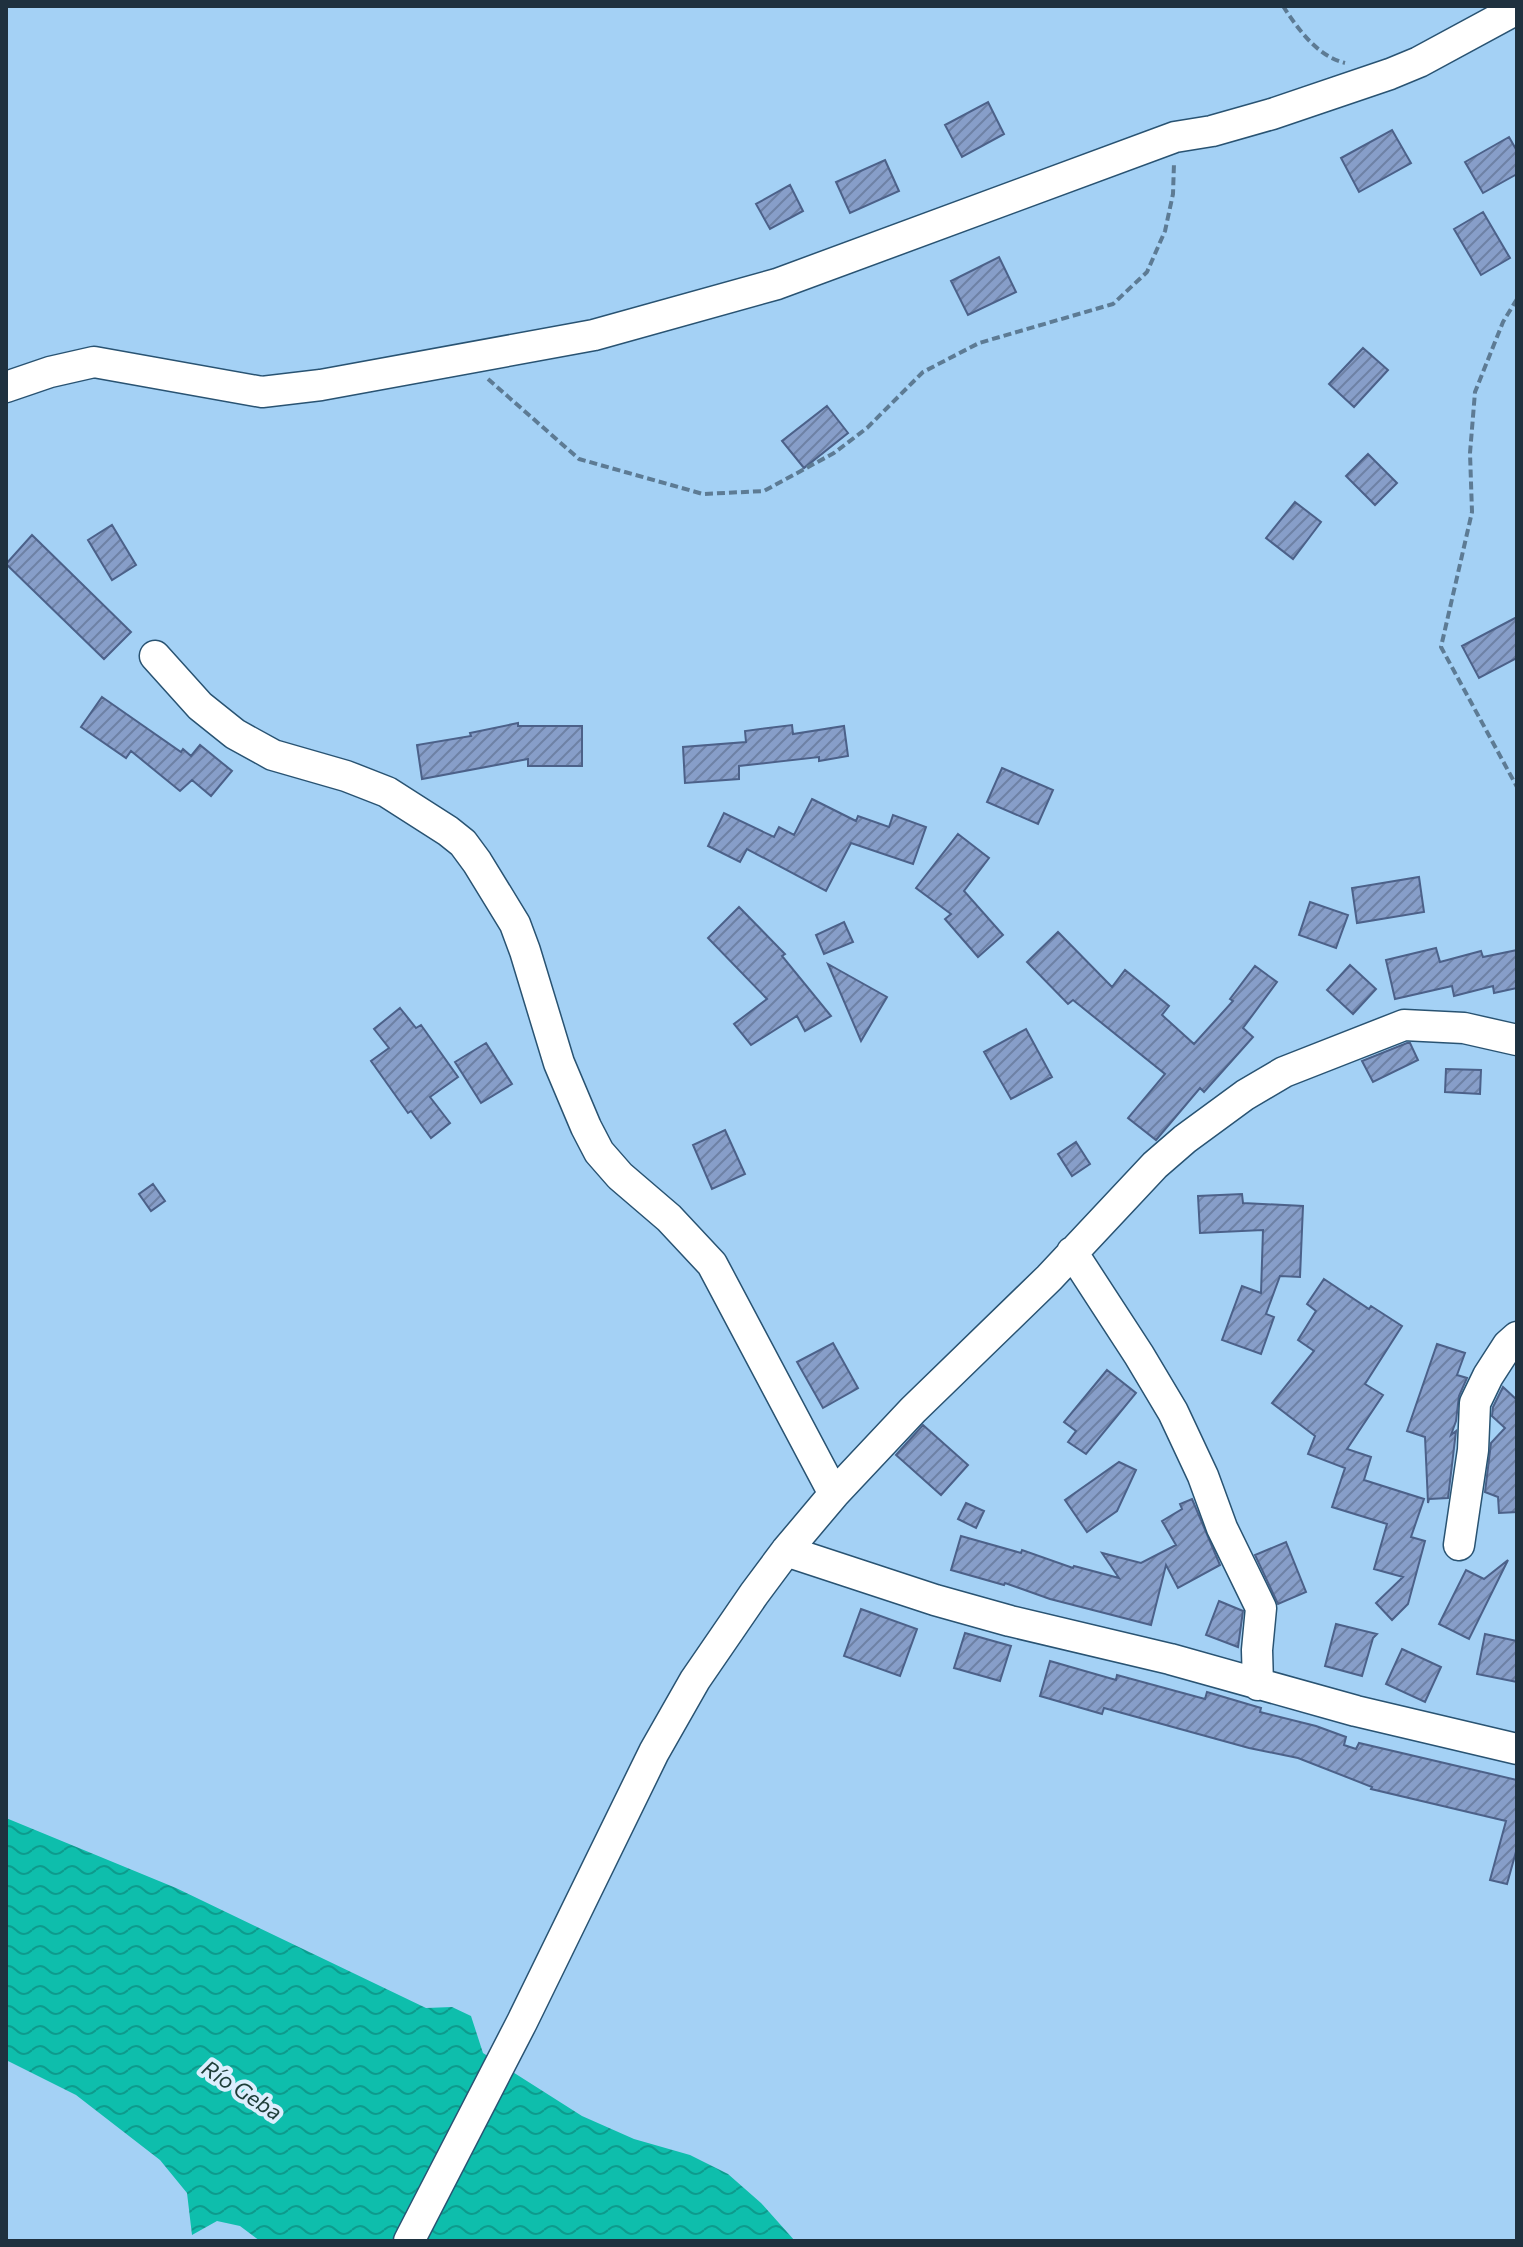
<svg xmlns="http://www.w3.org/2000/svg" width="1523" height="2247" font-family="Commissioner,sans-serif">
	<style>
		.water { fill: url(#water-waves) }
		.building { fill: url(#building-hatch); stroke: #4c6189; stroke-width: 2 }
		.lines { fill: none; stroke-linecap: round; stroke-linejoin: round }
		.minor-casing { stroke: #295372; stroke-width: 33 }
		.path { stroke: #5d7b94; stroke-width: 4; stroke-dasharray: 8 4; stroke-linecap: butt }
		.minor { stroke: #fff; stroke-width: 30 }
		.labels { text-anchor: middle; stroke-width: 8; stroke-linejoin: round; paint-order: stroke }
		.water-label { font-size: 22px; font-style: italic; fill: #1e3d38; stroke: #dceefd }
	</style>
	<defs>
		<pattern id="water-waves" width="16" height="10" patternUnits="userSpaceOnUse" patternTransform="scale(2)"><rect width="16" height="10" fill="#0ebeac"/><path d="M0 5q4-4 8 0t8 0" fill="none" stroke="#0d9b8d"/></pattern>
		<pattern id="building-hatch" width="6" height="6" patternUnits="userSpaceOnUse" patternTransform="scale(2)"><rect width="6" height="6" fill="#879ec9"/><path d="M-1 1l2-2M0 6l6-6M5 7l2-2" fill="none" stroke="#6e81a5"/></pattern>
	</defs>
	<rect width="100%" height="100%" fill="#a4d1f5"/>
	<path class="water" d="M6,1818L176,1888L426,2008L452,2007L471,2016L483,2053L582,2116L634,2139L690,2155L728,2174L761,2203L795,2241H260L240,2226L217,2221L192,2235L187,2193L160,2160L76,2095L6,2060Z"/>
	<path class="building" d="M988,102L1004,134L962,157L945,125Z
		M1392,130L1411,163L1359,192L1341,158Z
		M1509,137L1517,151V174L1483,193L1465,162Z
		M885,160L899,191L850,213L836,182Z
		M790,185L803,211L770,229L756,204Z
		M1483,212L1510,258L1481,275L1454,229Z
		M999,257L1016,292L968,315L951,281Z
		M1363,348L1388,370L1354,407L1329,384Z
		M827,406L848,433L804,468L782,441Z
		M1368,454L1397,483L1375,505L1346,476Z
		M1295,502L1321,522L1293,559L1266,538Z
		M112,525L136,565L112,580L88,540Z
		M32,535L131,632L104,659L6,564Z
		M1517,617V658L1479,678L1462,646Z
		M102,697L181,752L183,749L191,756L200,745L232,771L211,796L192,780L180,791L131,751L126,758L81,727Z
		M518,723V726H582V766H528V759L422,779L417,745L471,736L470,733Z
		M792,725L793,734L844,726L848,756L819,761V757L739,766V779L685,783L683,747L746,742L745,731Z
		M1002,768L1053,790L1038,824L987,802Z
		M812,799L856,821L858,816L889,827L893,815L926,827L913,864L851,843L826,891L747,849L740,862L708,846L724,813L774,837L779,827L794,835Z
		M958,834L989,858L964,891L1003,935L978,957L945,919L951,914L916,888Z
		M1419,877L1424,912L1357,923L1352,888Z
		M1310,902L1348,915L1336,948L1299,935Z
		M739,907L785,954L782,956L831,1016L805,1031L797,1016L751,1045L734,1024L767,999L708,938Z
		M844,922L853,942L824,954L816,935Z
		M1058,932L1112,987L1125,970L1169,1006L1162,1015L1194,1044L1233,1001L1230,999L1255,966L1277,982L1243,1028L1253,1037L1204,1092L1200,1088L1156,1140L1128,1118L1165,1074L1073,1000L1068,1004L1027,962Z
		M1436,948L1440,962L1481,951L1483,957L1517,950V988L1494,993L1493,986L1454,996L1452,986L1395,999L1386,960Z
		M828,964L887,997L861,1041Z
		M1350,965L1376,989L1353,1014L1327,990Z
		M400,1008L416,1028L421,1025L458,1077L430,1097L450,1123L431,1138L411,1111L408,1113L371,1061L389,1048L374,1029Z
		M1026,1029L1052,1077L1011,1099L984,1052Z
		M486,1043L512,1084L481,1103L455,1062Z
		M1407,1043H1410L1418,1060L1373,1082L1362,1061Z
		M1446,1069L1481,1070L1480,1094L1445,1092Z
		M725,1130L745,1174L712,1189L693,1145Z
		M1076,1142L1090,1164L1072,1176L1058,1154Z
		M153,1184L165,1201L151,1211L139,1194Z
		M1242,1194L1243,1203L1303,1206L1300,1277L1280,1276L1266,1314L1274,1317L1261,1354L1222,1340L1242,1286L1261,1293L1263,1230L1200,1233L1198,1196Z
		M1324,1279L1369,1309L1371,1306L1402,1326L1365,1384L1383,1395L1347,1449L1371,1457L1364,1480L1424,1499L1411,1537L1425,1541L1408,1604L1392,1620L1376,1603L1403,1577L1374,1569L1387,1524L1332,1507L1345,1468L1308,1454L1315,1436L1272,1403L1314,1351L1298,1340L1316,1311L1307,1304Z
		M833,1343L858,1388L823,1408L797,1362Z
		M1437,1344L1465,1353L1457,1375L1467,1378L1459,1396L1456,1421L1451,1435L1456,1431L1448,1498L1429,1499L1428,1503L1425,1437L1407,1431Z
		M1107,1370L1136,1393L1086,1454L1068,1442L1076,1431L1064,1422Z
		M1503,1387L1517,1400V1512L1499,1513L1498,1497L1485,1492L1491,1443L1505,1428L1492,1416L1493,1407Z
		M923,1425L968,1465L941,1495L896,1455Z
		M1119,1462L1136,1470L1117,1511L1087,1532L1065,1500Z
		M1192,1499L1220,1565L1178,1588L1166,1565L1151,1625L1050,1599L1005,1583L1004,1585L951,1570L961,1536L1021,1553L1022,1550L1073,1568L1074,1566L1119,1578L1102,1553L1141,1563L1176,1545L1162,1521L1182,1509L1180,1504Z
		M966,1503L984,1511L976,1528L958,1519Z
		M1286,1542L1306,1592L1278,1604L1255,1555Z
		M1508,1560L1469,1639L1439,1624L1466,1570L1484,1579Z
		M1219,1601L1243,1611L1238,1647L1206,1635Z
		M861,1609L917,1629L900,1676L844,1656Z
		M1336,1624L1377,1634L1373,1638L1362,1676L1325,1666Z
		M965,1633L1011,1646L1000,1681L954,1668Z
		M1485,1634L1517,1641V1682L1477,1674Z
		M1402,1649L1441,1667L1425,1702L1386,1684Z
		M1050,1661L1116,1680L1117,1675L1205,1699L1207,1692L1261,1708L1260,1712L1316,1726L1346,1737L1344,1745L1356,1749L1359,1743L1517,1780V1848L1507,1884L1490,1880L1506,1821L1371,1789L1372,1787L1298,1758L1249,1748L1104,1708L1102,1714L1040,1696Z"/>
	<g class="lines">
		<g class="minor-casing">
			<path id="minor" d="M6,387L50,372L94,362L262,392L321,385L594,335L777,284L1175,137L1212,131L1272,114L1390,74L1419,62L1517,9
				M155,656L200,706L235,734L273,755L346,776L387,792L448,831L463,843L477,862L515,924L525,951L559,1063L586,1127L599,1152L620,1176L669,1218L712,1264L834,1494
				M1072,1252L1139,1355L1173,1412L1203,1476L1222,1528L1261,1608L1257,1650L1258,1685
				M1459,1545L1473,1450L1475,1403L1488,1376L1508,1345L1517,1337
				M786,1551L935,1600L1010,1621L1170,1659L1356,1711L1517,1749
				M409,2241L522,2022L654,1752L695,1680L754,1594L786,1551L834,1494L913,1410L1049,1278L1155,1165L1185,1139L1245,1095L1284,1072L1404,1025L1464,1028L1517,1040"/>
		</g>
		<path class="path" d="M1283,6C1298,29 1317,56 1345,63
			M1517,299L1503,322L1475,392L1470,453L1472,512L1441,647L1517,787
			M488,379L579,459L703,494L764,491L834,453L867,428L923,372L979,343L1113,304L1147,272L1165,231L1173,194L1174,163"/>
		<use href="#minor" class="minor"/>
	</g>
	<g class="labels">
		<g class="water-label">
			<text transform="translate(242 2090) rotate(33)" y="8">Río Geba</text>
		</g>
	</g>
	<rect width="1523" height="2247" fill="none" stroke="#1f313f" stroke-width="16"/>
</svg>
